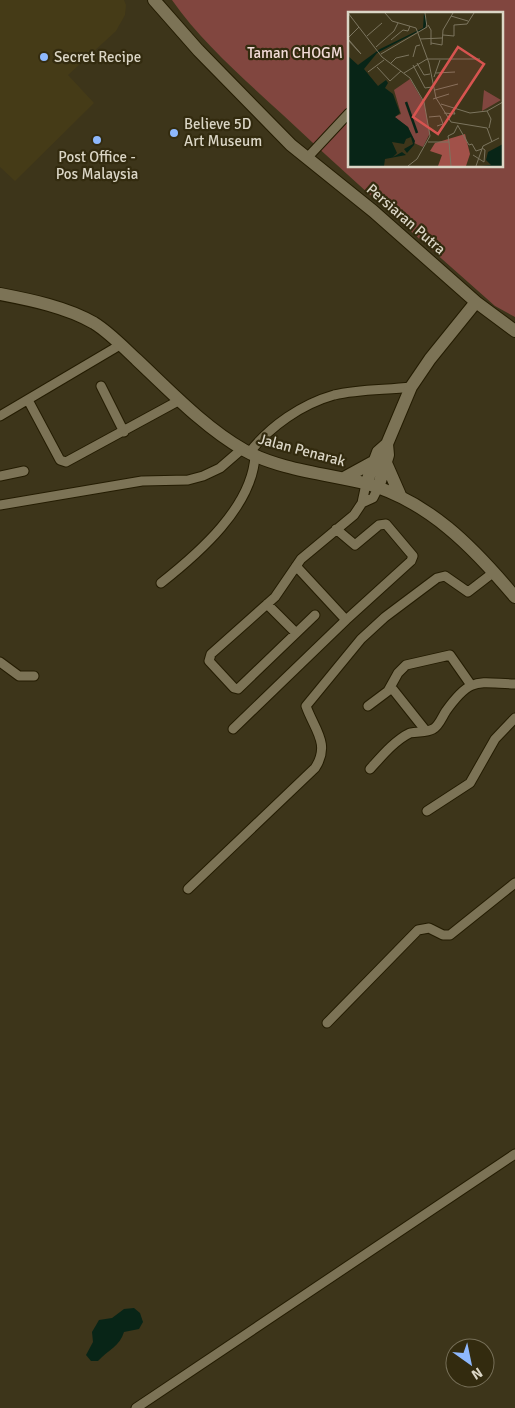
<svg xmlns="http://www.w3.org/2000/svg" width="515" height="1408" font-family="Signika,sans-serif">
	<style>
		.built { fill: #453b17 }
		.green { fill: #81463f; fill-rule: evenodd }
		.water { fill: #082517 }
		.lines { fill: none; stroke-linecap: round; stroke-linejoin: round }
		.street-casing { stroke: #241c02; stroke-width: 11 }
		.secondary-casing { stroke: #241c02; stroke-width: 14 }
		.street { stroke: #7c7356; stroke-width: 9 }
		.secondary { stroke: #7c7356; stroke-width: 12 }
		.poi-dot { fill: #8eb8fd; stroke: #332b0f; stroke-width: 2 }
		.labels { text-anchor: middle; stroke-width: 4.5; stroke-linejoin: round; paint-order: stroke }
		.park-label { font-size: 15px; fill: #f3dbd8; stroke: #332b0f }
		.poi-label { font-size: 15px; fill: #dbd6c6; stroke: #332b0f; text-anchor: start }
		.street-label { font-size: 15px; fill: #dbd6c6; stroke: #332b0f }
		.inset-river { fill: none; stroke: #082517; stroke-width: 2.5 }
		.inset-road { fill: none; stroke: #7c755f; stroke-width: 1 }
		.view { fill: #d75450; fill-opacity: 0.15; stroke: #d75450; stroke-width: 2.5 }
		.inset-edge { fill: none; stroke: #dbd6c6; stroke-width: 2.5 }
	</style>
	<rect width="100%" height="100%" fill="#3d351a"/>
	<path class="built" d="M0,0H124L126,5L125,15L116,31L68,75L94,103L15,181L0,167Z"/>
	<path class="green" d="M172,0H515V317L495,306C424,243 352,180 283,115C245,80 202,43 172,0ZM349,14H501V166H349Z"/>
	<path class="water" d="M134,1308L140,1313L143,1322L139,1329L124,1332C120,1346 108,1350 98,1361H91L86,1355L93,1342L92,1332L99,1320L112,1318L124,1309Z"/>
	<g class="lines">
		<g class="street-casing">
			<path id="street" d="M308,157L349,113
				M101,386L124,432
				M28,400L60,460L66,462L180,400
				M0,416L120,345
				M249,453C270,426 302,404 334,395C359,389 387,390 411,387
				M0,476L24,471
				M362,503L366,484
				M0,505L142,481L188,480L203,476L220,468L242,449
				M296,566L346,620
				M161,583C199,553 252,507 255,456
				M267,604L296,633
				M315,615L238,689L234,688L209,661L211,654L275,597L301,559L354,515L362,503L373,498L378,488
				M0,662L19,676H34
				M391,687L426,731
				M368,706L388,691L398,673L406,665L450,655L471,685
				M233,729L346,620L411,561L413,556L386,524L379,525L355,545L336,529
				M370,769C381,757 395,740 410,733C418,731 426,733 433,729C439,726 442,717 446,711C471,676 477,683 515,684
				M427,811L470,783L495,739L515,718
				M188,889L315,768C331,744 314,729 306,706L361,639L385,617L437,578L445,576L468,592L494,572
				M327,1023L418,930L429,928L443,935H450L515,883
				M136,1408L515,1154"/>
		</g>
		<g class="secondary-casing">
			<path id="secondary" d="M154,0L198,50L291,145L373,211L476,302L515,331
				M0,294C31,300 66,307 94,323C110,333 123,347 137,360C169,390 205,428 244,450C277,469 326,474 364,483C428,500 474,548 515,597
				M386,463L400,495
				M344,478L375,461
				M366,484L378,452L387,444
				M378,488L388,455L387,444L411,387L430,359L476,302"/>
		</g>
		<use href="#street" class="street"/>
		<use href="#secondary" class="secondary"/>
	</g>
	<g class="poi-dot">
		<circle cx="44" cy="57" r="5"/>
		<circle cx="174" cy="133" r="5"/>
		<circle cx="97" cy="140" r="5"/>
	</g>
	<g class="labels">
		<g class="park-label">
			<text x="295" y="58">Taman CHOGM</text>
		</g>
		<g class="poi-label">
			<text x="54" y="62">Secret Recipe</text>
			<text x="184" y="129">Believe 5D<tspan x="184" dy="17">Art Museum</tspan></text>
			<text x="97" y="162" text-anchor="middle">Post Office -<tspan x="97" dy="17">Pos Malaysia</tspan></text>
		</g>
		<g class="street-label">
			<text transform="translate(406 219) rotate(41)" y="5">Persiaran Putra</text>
			<text transform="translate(302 450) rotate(15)" y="5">Jalan Penarak</text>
		</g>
	</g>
	<g transform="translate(348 12)">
		<rect width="155" height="155" fill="#3d351a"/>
		<path d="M62,67L76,91L82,121L75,135L66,131L60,115L46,105L53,102L46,78ZM136,78L153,88L134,99Z" fill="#81463f"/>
		<path d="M117,122L122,142L118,154H90L94,143L82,139L87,131Z" fill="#a15149"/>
		<path d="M76,1L79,9L77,16L29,41L16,57L30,74L38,68L40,71L37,76L45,82L52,101L47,105L60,115L67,129L66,133L59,141L56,137L65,132L63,125L58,127L56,132L44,130L49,141L45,145L54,140L58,143L37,147L36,154H0V44L10,53L32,37L75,16ZM155,132V154H133L143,153L138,148L140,140Z" fill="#082517"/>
		<path class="inset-river" d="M58,90L69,121"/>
		<path class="inset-road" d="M0,1L34,45L62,66L76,90L82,124L69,147L60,154M37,1L44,9L68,16L81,51L88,86M103,4L120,9M80,13L83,18V33M95,23L106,24V13L119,12L126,1M19,24L34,11M0,26L11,15M72,27L94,26M0,28L13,42L1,28M43,28L55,18L60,19L62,14M83,31L94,33L95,18L105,1M28,35L46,19L50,11M33,42L79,15L77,1M65,45L68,34L72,33M43,51L48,46L61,43M69,51L76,63L82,62M65,53L77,76L84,75M29,55L42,69L53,59M20,60L36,48M56,61L79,47H132M88,61L107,60M86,65L92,48M87,78L110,72M88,86L103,110L139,116L144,130M85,87L101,82M93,92L122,101L139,99L155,90M139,99L143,107L141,116M96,101L107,102L105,98M81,105L92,104L95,112L89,114M110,114L121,133L124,132L128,139L134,137M80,130H101L103,154M101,130L100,124L106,121L110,113M125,143L136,150L137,138L134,136M128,154L135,134L151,126"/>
		<path class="view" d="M110,35L136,52L90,122L65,105Z"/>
		<rect width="155" height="155" class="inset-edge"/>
	</g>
	<g transform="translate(470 1363) rotate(147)"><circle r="24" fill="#332b0f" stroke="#766f58"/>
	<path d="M0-4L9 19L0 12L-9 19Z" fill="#8eb8fd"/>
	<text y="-8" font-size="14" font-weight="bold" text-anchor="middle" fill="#dbd6c6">N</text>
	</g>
</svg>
